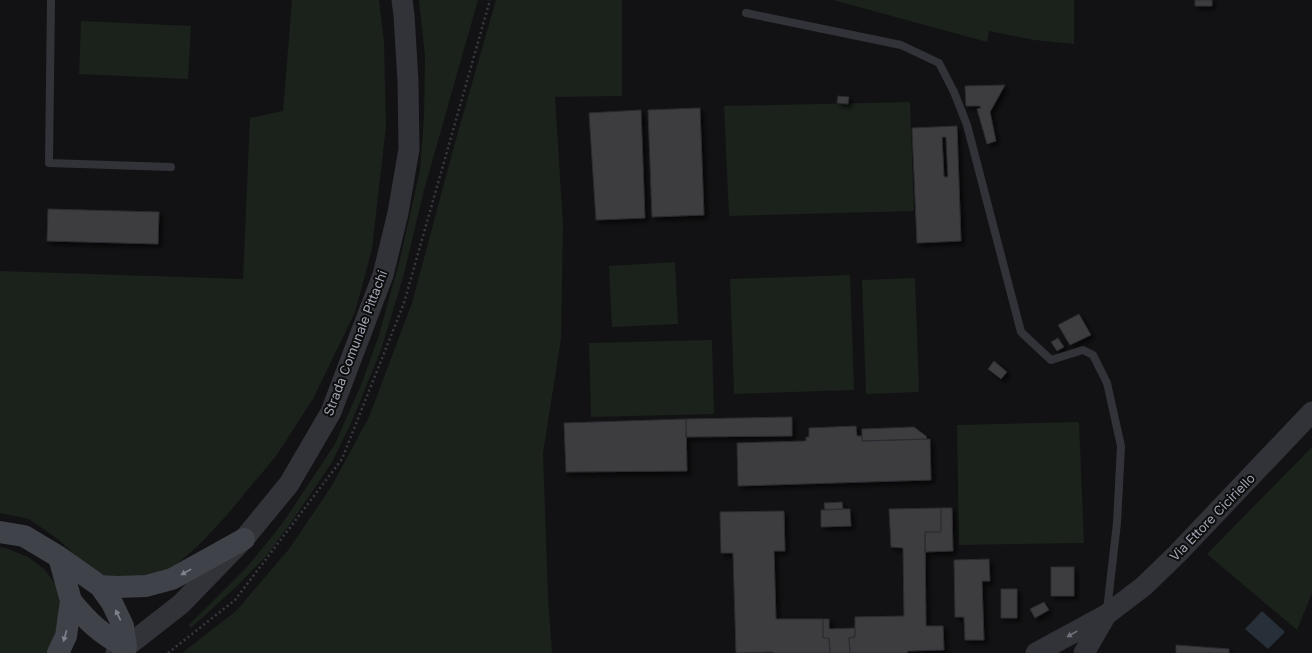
<svg xmlns="http://www.w3.org/2000/svg" width="1312" height="653" font-family="Inter,sans-serif">
	<style>
		.green { fill: #1a221b }
		.water { fill: #272f38 }
		.building { fill: #3c3c41; stroke: #2c2c30; fill-rule: evenodd; filter: url(#shadow) }
		.lines { fill: none; stroke-linecap: round; stroke-linejoin: round }
		.path { stroke: #383a40; stroke-width: 2.5; stroke-dasharray: 2 3; stroke-linecap: butt }
		.service { stroke: #323339; stroke-width: 8 }
		.tertiary { stroke: #323339; stroke-width: 21 }
		.secondary { stroke: #404249; stroke-width: 22 }
		.oneway { fill: #80838f }
		.oneway2 { fill: #70727d }
		.labels { text-anchor: middle; stroke-width: 4; stroke-linejoin: round; paint-order: stroke }
		.street-label { font-size: 13px; fill: #a2a6b5; stroke: #0d0d0e }
	</style>
	<defs>
		<filter id="shadow"><feDropShadow dx="3.5" dy="3.5" stdDeviation="2" flood-color="#0009"/></filter>
	</defs>
	<rect width="100%" height="100%" fill="#121214"/>
	<path class="green" d="M292,0H379L384,42L386,126L372,249L355,312L313,399L276,456L227,515L199,545L175,566L154,578L113,579L99,573L80,560L59,540L29,519L0,513V271L243,279L250,118L283,111Z
		M419,0H478L424,190L404,274L381,350L352,421L331,464L292,521L268,554L237,586L191,628L189,625L248,566L282,524L335,444L361,385L379,335L400,259L420,170L424,117L425,56Z
		M496,0H622V96L555,97L563,225L561,339L543,453L548,597L552,653H182L236,611L289,549L331,487L369,417L412,303L456,139Z
		M833,0H1074V44L1034,40L989,31L987,42Z
		M81,21L191,26L188,79L79,74Z
		M910,102L914,211L729,216L724,106Z
		M675,262L678,324L612,327L609,266Z
		M850,275L854,390L734,394L730,279Z
		M915,278L919,392L866,394L862,280Z
		M712,340L714,414L591,417L589,343Z
		M1079,422L1084,543L959,545L957,425Z
		M1312,447V593L1297,630L1207,554Z
		M0,547L9,549L28,557L44,569L54,582L59,596L62,614L48,653H0Z"/>
	<path class="water" d="M1262,611L1285,632L1268,649L1245,629Z"/>
	<path class="building" d="M1195,0H1212V6H1195Z
		M1005,85L990,112L996,141L987,144L977,109L981,108L980,106H966L965,86Z
		M838,96L849,97L848,104L837,103Z
		M700,108L704,215L652,217L648,110Z
		M641,110L645,218L596,220L589,113Z
		M957,126L961,241L917,243L912,128ZM942,137H946L948,177H944Z
		M48,209L159,212L158,244L47,241Z
		M1079,314L1091,335L1070,345L1058,325Z
		M1058,338L1064,347L1057,351L1051,342Z
		M994,361L1007,372L1001,379L988,369Z
		M792,417V436L686,437V419Z
		M686,419L687,471L566,472L564,423Z
		M856,426L857,436H862V441L930,439L931,480L738,486L737,443L806,441V437H809V428Z
		M914,427L926,436L927,439L862,441V429Z
		M842,502L843,509L825,510L824,503Z
		M941,508V532H925L926,626H943L944,650L908,651L907,653H850L849,638L855,637V617L904,616L903,548L891,547L889,509Z
		M941,508H952L953,551L925,552V532H941Z
		M843,509H850L851,526L821,527V510Z
		M784,511L785,551H774L776,619H823V638H829L830,653H773V652L736,653L733,553H721L720,512Z
		M989,559L990,581H982L984,640H965L964,617H955L954,560Z
		M1051,567H1074V596H1051Z
		M1001,589H1017V618H1001Z
		M1044,602L1049,610L1035,618L1030,609Z
		M823,619H829V629L855,628V637L849,638L850,653H830L829,638H823Z
		M1176,645L1229,649V653H1176Z"/>
	<g class="lines">
		<path class="path" d="M168,653L235,600L342,459L404,303L490,0"/>
		<path class="service" d="M51,0L49,163L171,167
			M746,13L901,45L939,63L954,92L967,125L1021,332L1051,360L1083,350L1093,355L1107,383L1121,446L1117,523L1107,610"/>
		<path class="tertiary" d="M116,653L126,647L181,604L244,539L289,484L331,412L383,275L398,213L409,149L408,81L404,15L402,0
			M1036,653L1106,615L1144,586L1177,554L1312,412
			M1084,653L1106,615"/>
		<path class="secondary" d="M0,532L24,536L59,557L100,586L117,587L146,586L172,579L244,539
			M100,586L112,603L123,626L126,647
			M71,601C88,622 102,635 126,647
			M58,653L66,636L71,601L59,557"/>
	</g>
	<defs><path id="oneway-solid" d="M-6-.8H1V-3.2L6.5 0L1 3.2V.8H-6Z"/></defs>
	<g class="oneway">
		<use href="#oneway-solid" transform="translate(186 572) rotate(151)"/>
		<use href="#oneway-solid" transform="translate(118 615) rotate(-116)"/>
		<use href="#oneway-solid" transform="translate(65 636) rotate(106)"/>
	</g>
	<use class="oneway2" href="#oneway-solid" transform="translate(1072 634) rotate(151)"/>
	<g class="labels">
		<g class="street-label">
			<text transform="translate(355 343) rotate(-69)" y="5">Strada Comunale Pittachi</text>
			<text transform="translate(1212 517) rotate(-46)" y="5">Via Ettore Ciciriello</text>
		</g>
	</g>
</svg>
